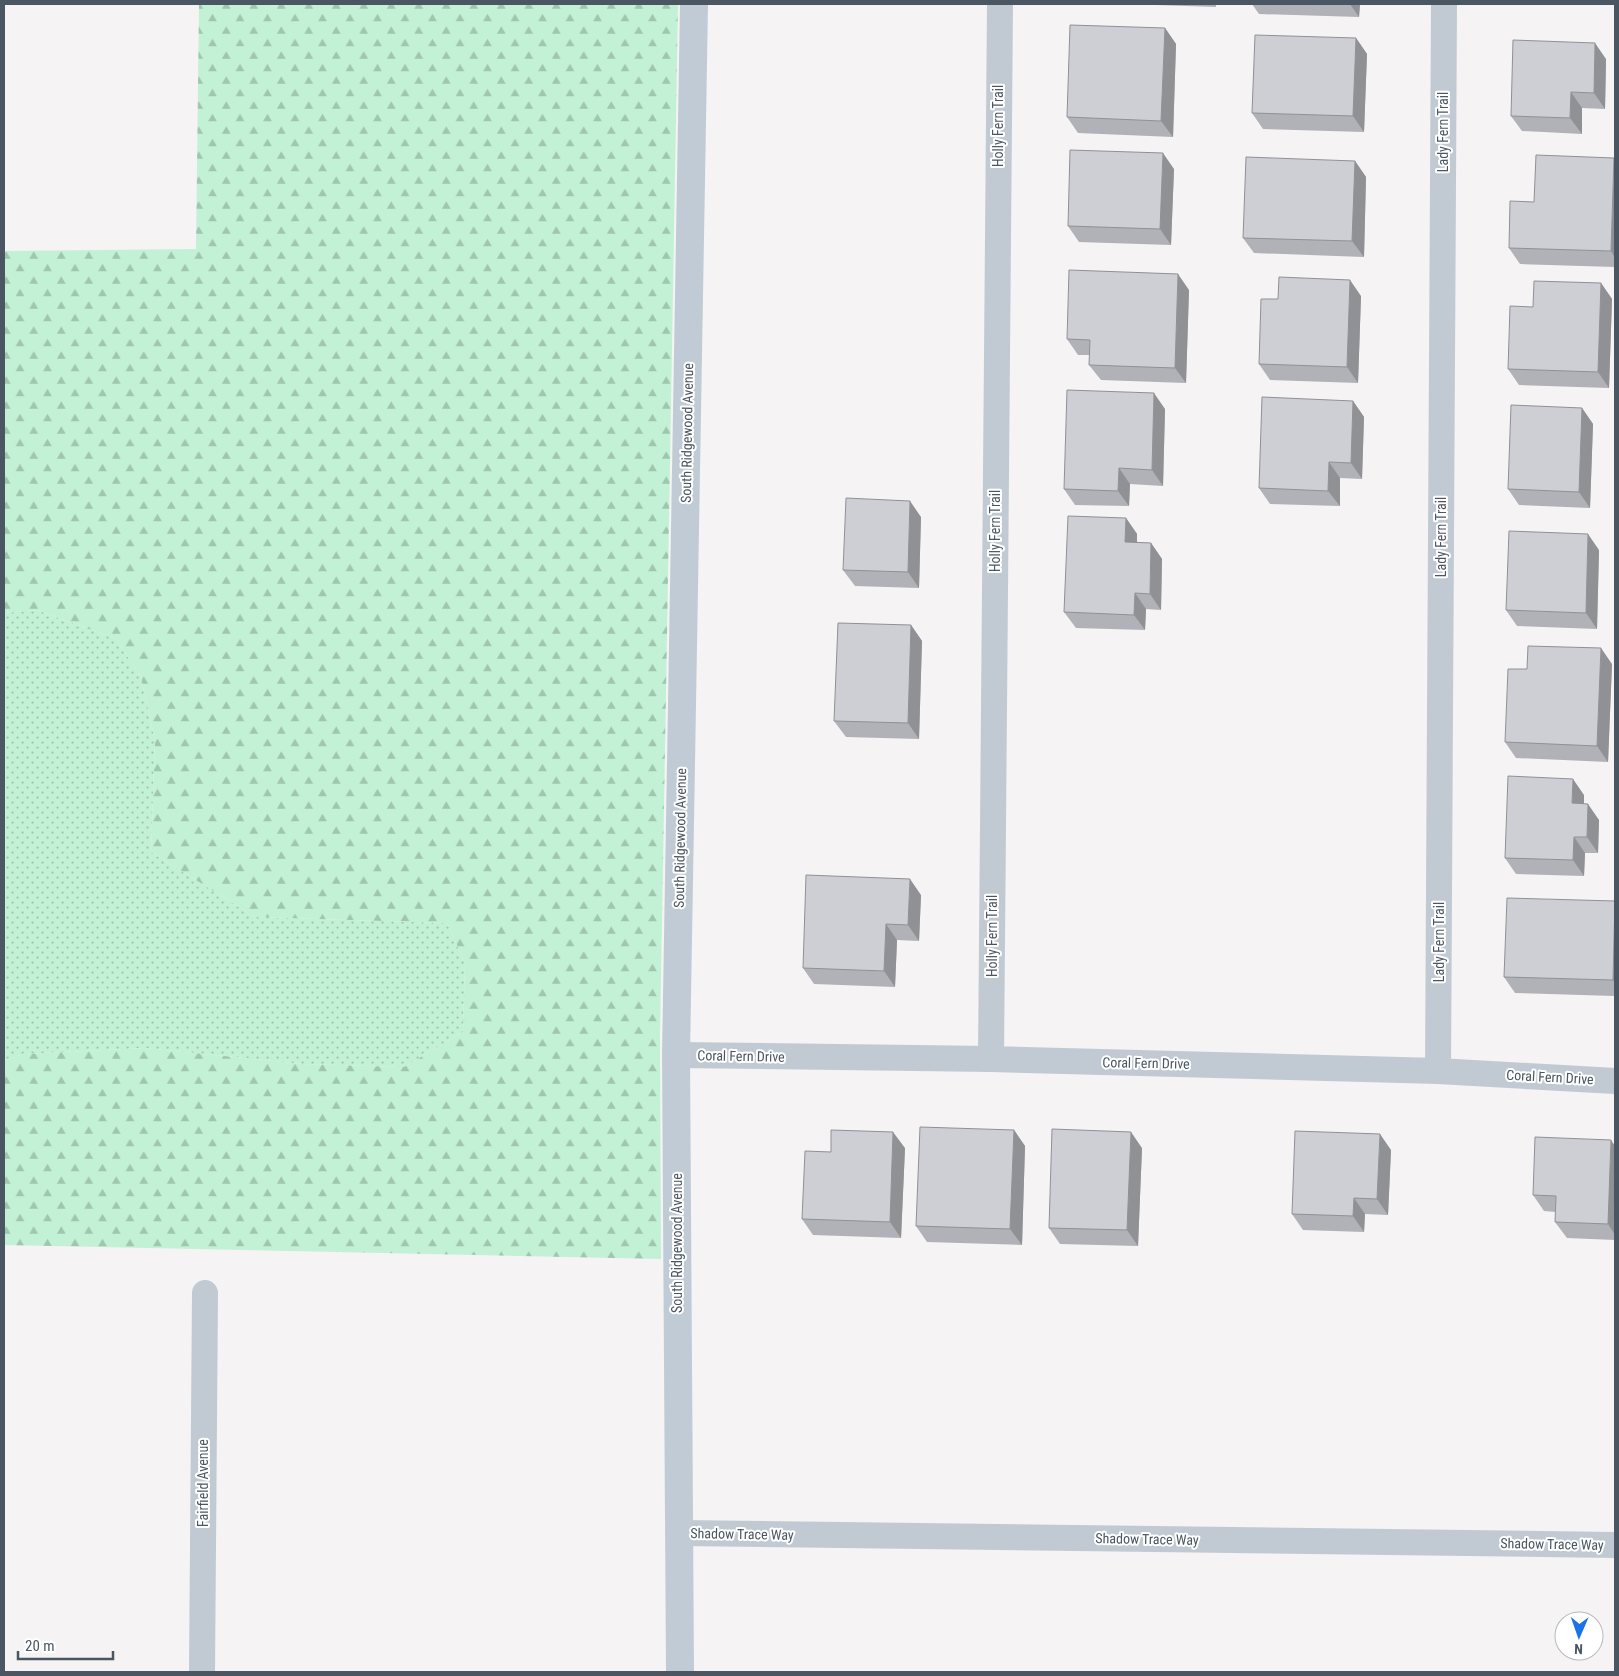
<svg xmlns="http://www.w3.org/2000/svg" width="1619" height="1676" font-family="'Roboto Condensed',sans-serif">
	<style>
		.grass { fill: url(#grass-dots) }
		.forest { fill: url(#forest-firs) }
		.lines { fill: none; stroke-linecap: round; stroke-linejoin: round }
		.street { stroke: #c1cad2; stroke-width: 26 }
		.secondary { stroke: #c1cbd6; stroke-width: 28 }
		.wall { fill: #b0b2b7 }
		.shaded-wall { fill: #909195 }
		.building { fill: #cdcfd5; stroke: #909195 }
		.labels { text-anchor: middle; stroke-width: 4; stroke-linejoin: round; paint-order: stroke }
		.street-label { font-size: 14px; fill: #4a5661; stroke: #fff }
	</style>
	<defs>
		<pattern id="grass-dots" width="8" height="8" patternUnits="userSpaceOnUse" patternTransform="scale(1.25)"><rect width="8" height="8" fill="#c3f1d5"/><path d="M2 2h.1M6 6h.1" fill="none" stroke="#a0c6b0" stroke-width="1.8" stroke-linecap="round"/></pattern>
		<pattern id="forest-firs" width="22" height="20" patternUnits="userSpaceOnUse" patternTransform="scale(1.25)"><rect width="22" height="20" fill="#c3f1d5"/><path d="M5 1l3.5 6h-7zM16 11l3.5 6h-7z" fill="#a0c6b0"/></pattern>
	</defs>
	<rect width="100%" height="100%" fill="#f5f3f3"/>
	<path class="grass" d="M37,610L116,639L141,677L155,741L151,852L255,917L447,923L465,963L463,1032L404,1067L303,1064L145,1048L23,1054L4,1061V613Z"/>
	<path class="forest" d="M199,4H678L660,1036L661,1259L4,1245V1061L23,1054L145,1048L303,1064L404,1067L463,1032L465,963L447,923L255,917L151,852L155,741L141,677L116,639L37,610L4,613V251L196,249Z"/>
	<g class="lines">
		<path class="street" d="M676,1055L991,1059L1438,1071L1615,1081
			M991,1059L1000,4
			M1438,1071L1444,4
			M679,1533L1615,1545
			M202,1672L205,1293"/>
		<path class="secondary" d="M680,1672L676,1055L694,4"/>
	</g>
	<path class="wall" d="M1126,4H1216V7Z
		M1252,4H1360L1359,17L1259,14Z
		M1165,28L1176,44L1173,137L1078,133L1067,117Z
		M1356,38L1367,54L1364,132L1263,129L1252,113Z
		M1606,59L1605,109L1582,108V134L1522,131L1511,116Z
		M1614,158L1615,160V267L1520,264L1509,248L1534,202Z
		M1355,161L1366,177L1364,257L1254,253L1243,238Z
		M1174,169L1171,245L1079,242L1068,226Z
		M1601,283L1612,299L1609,388L1519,385L1508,369L1533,307Z
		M1189,290L1186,383L1101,380L1089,365L1090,355H1078L1067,339Z
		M1361,296L1358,383L1270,380L1259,364L1278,299Z
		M1353,401L1364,417L1362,479L1340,478V506L1270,504L1259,488Z
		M1582,408L1593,424L1590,508L1519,505L1508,489Z
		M1165,409L1163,486L1130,484L1129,506L1075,505L1064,489Z
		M921,517L919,588L855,586L843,570Z
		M1126,518L1137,534V542L1151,543L1162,559L1161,610L1146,609L1145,630L1076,628L1064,612Z
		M1599,550L1597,629L1517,626L1506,610Z
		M911,625L922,641L919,739L846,737L834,721Z
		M1612,664L1608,762L1516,758L1505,742L1527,669Z
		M1584,795V804L1599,820L1598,853H1585L1584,876L1516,874L1505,858Z
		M921,895L919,941L897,940L895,987L814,984L803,968Z
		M1615,901V996L1515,993L1504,977Z
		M1014,1130L1025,1146L1022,1245L927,1242L916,1226Z
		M1615,1146V1240L1567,1238L1555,1222L1556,1212L1544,1211L1533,1195Z
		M905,1148L901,1238L813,1235L802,1219L831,1152Z
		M1142,1148L1138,1246L1060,1244L1049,1228Z
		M1391,1150L1388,1215L1365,1214L1364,1232L1303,1230L1292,1214Z"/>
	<path class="shaded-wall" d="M1350,4H1360L1359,17Z
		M1165,28L1176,44L1173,137L1161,121Z
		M1356,38L1367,54L1364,132L1353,116Z
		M1595,43L1606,59L1605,109L1594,93Z
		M1571,92L1582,108V134L1570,118Z
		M1163,153L1174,169L1171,245L1160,229Z
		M1614,158L1615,160V258L1611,251Z
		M1355,161L1366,177L1364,257L1352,241Z
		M1178,274L1189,290L1186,383L1175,368Z
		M1350,280L1361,296L1358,383L1347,367Z
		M1601,283L1612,299L1609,388L1598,372Z
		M1154,393L1165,409L1163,486L1152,470Z
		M1353,401L1364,417L1362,479L1351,463Z
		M1582,408L1593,424L1590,508L1579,492Z
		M1329,462L1340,478V506L1328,491Z
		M1119,468L1130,484L1129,506L1118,491Z
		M910,501L921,517L919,588L908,572Z
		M1126,518L1137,534V558L1125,542Z
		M1588,534L1599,550L1597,629L1586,613Z
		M1151,543L1162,559L1161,610L1150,594Z
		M1135,593L1146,609L1145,630L1134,615Z
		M911,625L922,641L919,739L908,723Z
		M1601,648L1612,664L1608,762L1597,746Z
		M1573,779L1584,795V819L1572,803Z
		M1588,804L1599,820L1598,853L1587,837Z
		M1574,837L1585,853L1584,876L1573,860Z
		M910,879L921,895L919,941L908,925Z
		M1615,904V984L1613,980Z
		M886,924L897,940L895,987L884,971Z
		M1014,1130L1025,1146L1022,1245L1010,1229Z
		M893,1132L905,1148L901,1238L890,1222Z
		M1131,1132L1142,1148L1138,1246L1127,1230Z
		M1380,1134L1391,1150L1388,1215L1377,1199Z
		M1611,1140L1615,1146V1235L1608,1224Z
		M1354,1198L1365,1214L1364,1232L1353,1216Z"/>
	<path class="building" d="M1070,25L1165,28L1161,121L1067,117Z
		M1255,35L1356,38L1353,116L1252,113Z
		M1513,40L1595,43L1594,93L1571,92L1570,118L1511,116Z
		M1070,150L1163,153L1160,229L1068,226Z
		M1536,155L1614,158L1611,251L1509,248L1510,201L1534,202Z
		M1246,157L1355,161L1352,241L1243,238Z
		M1069,270L1178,274L1175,368L1089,365L1090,340L1067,339Z
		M1279,277L1350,280L1347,367L1259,364L1261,299H1278Z
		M1534,281L1601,283L1598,372L1508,369L1510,306L1533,307Z
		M1067,390L1154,393L1152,470L1119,468L1118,491L1064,489Z
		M1262,397L1353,401L1351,463L1329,462L1328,491L1259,488Z
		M1511,405L1582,408L1579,492L1508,489Z
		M846,498L910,501L908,572L843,570Z
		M1068,516L1126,518L1125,542L1151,543L1150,594L1135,593L1134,615L1064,612Z
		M1509,531L1588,534L1586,613L1506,610Z
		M838,623L911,625L908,723L834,721Z
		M1528,646L1601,648L1597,746L1505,742L1508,669H1527Z
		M1508,776L1573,779L1572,803L1588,804L1587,837H1574L1573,860L1505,858Z
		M806,875L910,879L908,925L886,924L884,971L803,968Z
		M1507,898L1615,901L1613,980L1504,977Z
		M920,1127L1014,1130L1010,1229L916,1226Z
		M1052,1129L1131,1132L1127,1230L1049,1228Z
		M831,1130L893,1132L890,1222L802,1219L805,1151L831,1152Z
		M1295,1131L1380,1134L1377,1199L1354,1198L1353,1216L1292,1214Z
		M1535,1137L1611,1140L1608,1224L1555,1222L1556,1196L1533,1195Z"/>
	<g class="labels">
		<g class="street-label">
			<text transform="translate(998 126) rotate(-90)" y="5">Holly Fern Trail</text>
			<text transform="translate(1443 132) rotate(-90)" y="5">Lady Fern Trail</text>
			<text transform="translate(687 433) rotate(-89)" y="5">South Ridgewood Avenue</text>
			<text transform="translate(995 531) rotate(-90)" y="5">Holly Fern Trail</text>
			<text transform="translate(1441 537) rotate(-90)" y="5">Lady Fern Trail</text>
			<text transform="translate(680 838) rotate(-89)" y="5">South Ridgewood Avenue</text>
			<text transform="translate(992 936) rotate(-90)" y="5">Holly Fern Trail</text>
			<text transform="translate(1439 942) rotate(-90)" y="5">Lady Fern Trail</text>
			<text transform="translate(741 1056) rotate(1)" y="5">Coral Fern Drive</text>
			<text transform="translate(1146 1063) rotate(1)" y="5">Coral Fern Drive</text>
			<text transform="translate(1550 1077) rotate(3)" y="5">Coral Fern Drive</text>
			<text transform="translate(677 1243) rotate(-90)" y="5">South Ridgewood Avenue</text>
			<text transform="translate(203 1483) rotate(-90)" y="5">Fairfield Avenue</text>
			<text transform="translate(742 1534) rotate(1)" y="5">Shadow Trace Way</text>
			<text transform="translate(1147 1539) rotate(1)" y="5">Shadow Trace Way</text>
			<text transform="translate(1552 1544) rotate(1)" y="5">Shadow Trace Way</text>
		</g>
	</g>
	<rect width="1619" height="1676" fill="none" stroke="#4a5661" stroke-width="10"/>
	<g transform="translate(1579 1636) rotate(182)"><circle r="24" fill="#ffffff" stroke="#b7bbc0"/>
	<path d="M0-4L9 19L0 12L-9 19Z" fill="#1a73e8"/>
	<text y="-8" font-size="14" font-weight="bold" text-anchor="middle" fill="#4a5661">N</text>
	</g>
	<path d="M18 1651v8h95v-8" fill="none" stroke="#4a5661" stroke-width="2.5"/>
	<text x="25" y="1651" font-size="15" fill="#4a5661" stroke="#ffffff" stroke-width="4" paint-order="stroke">20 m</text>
</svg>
